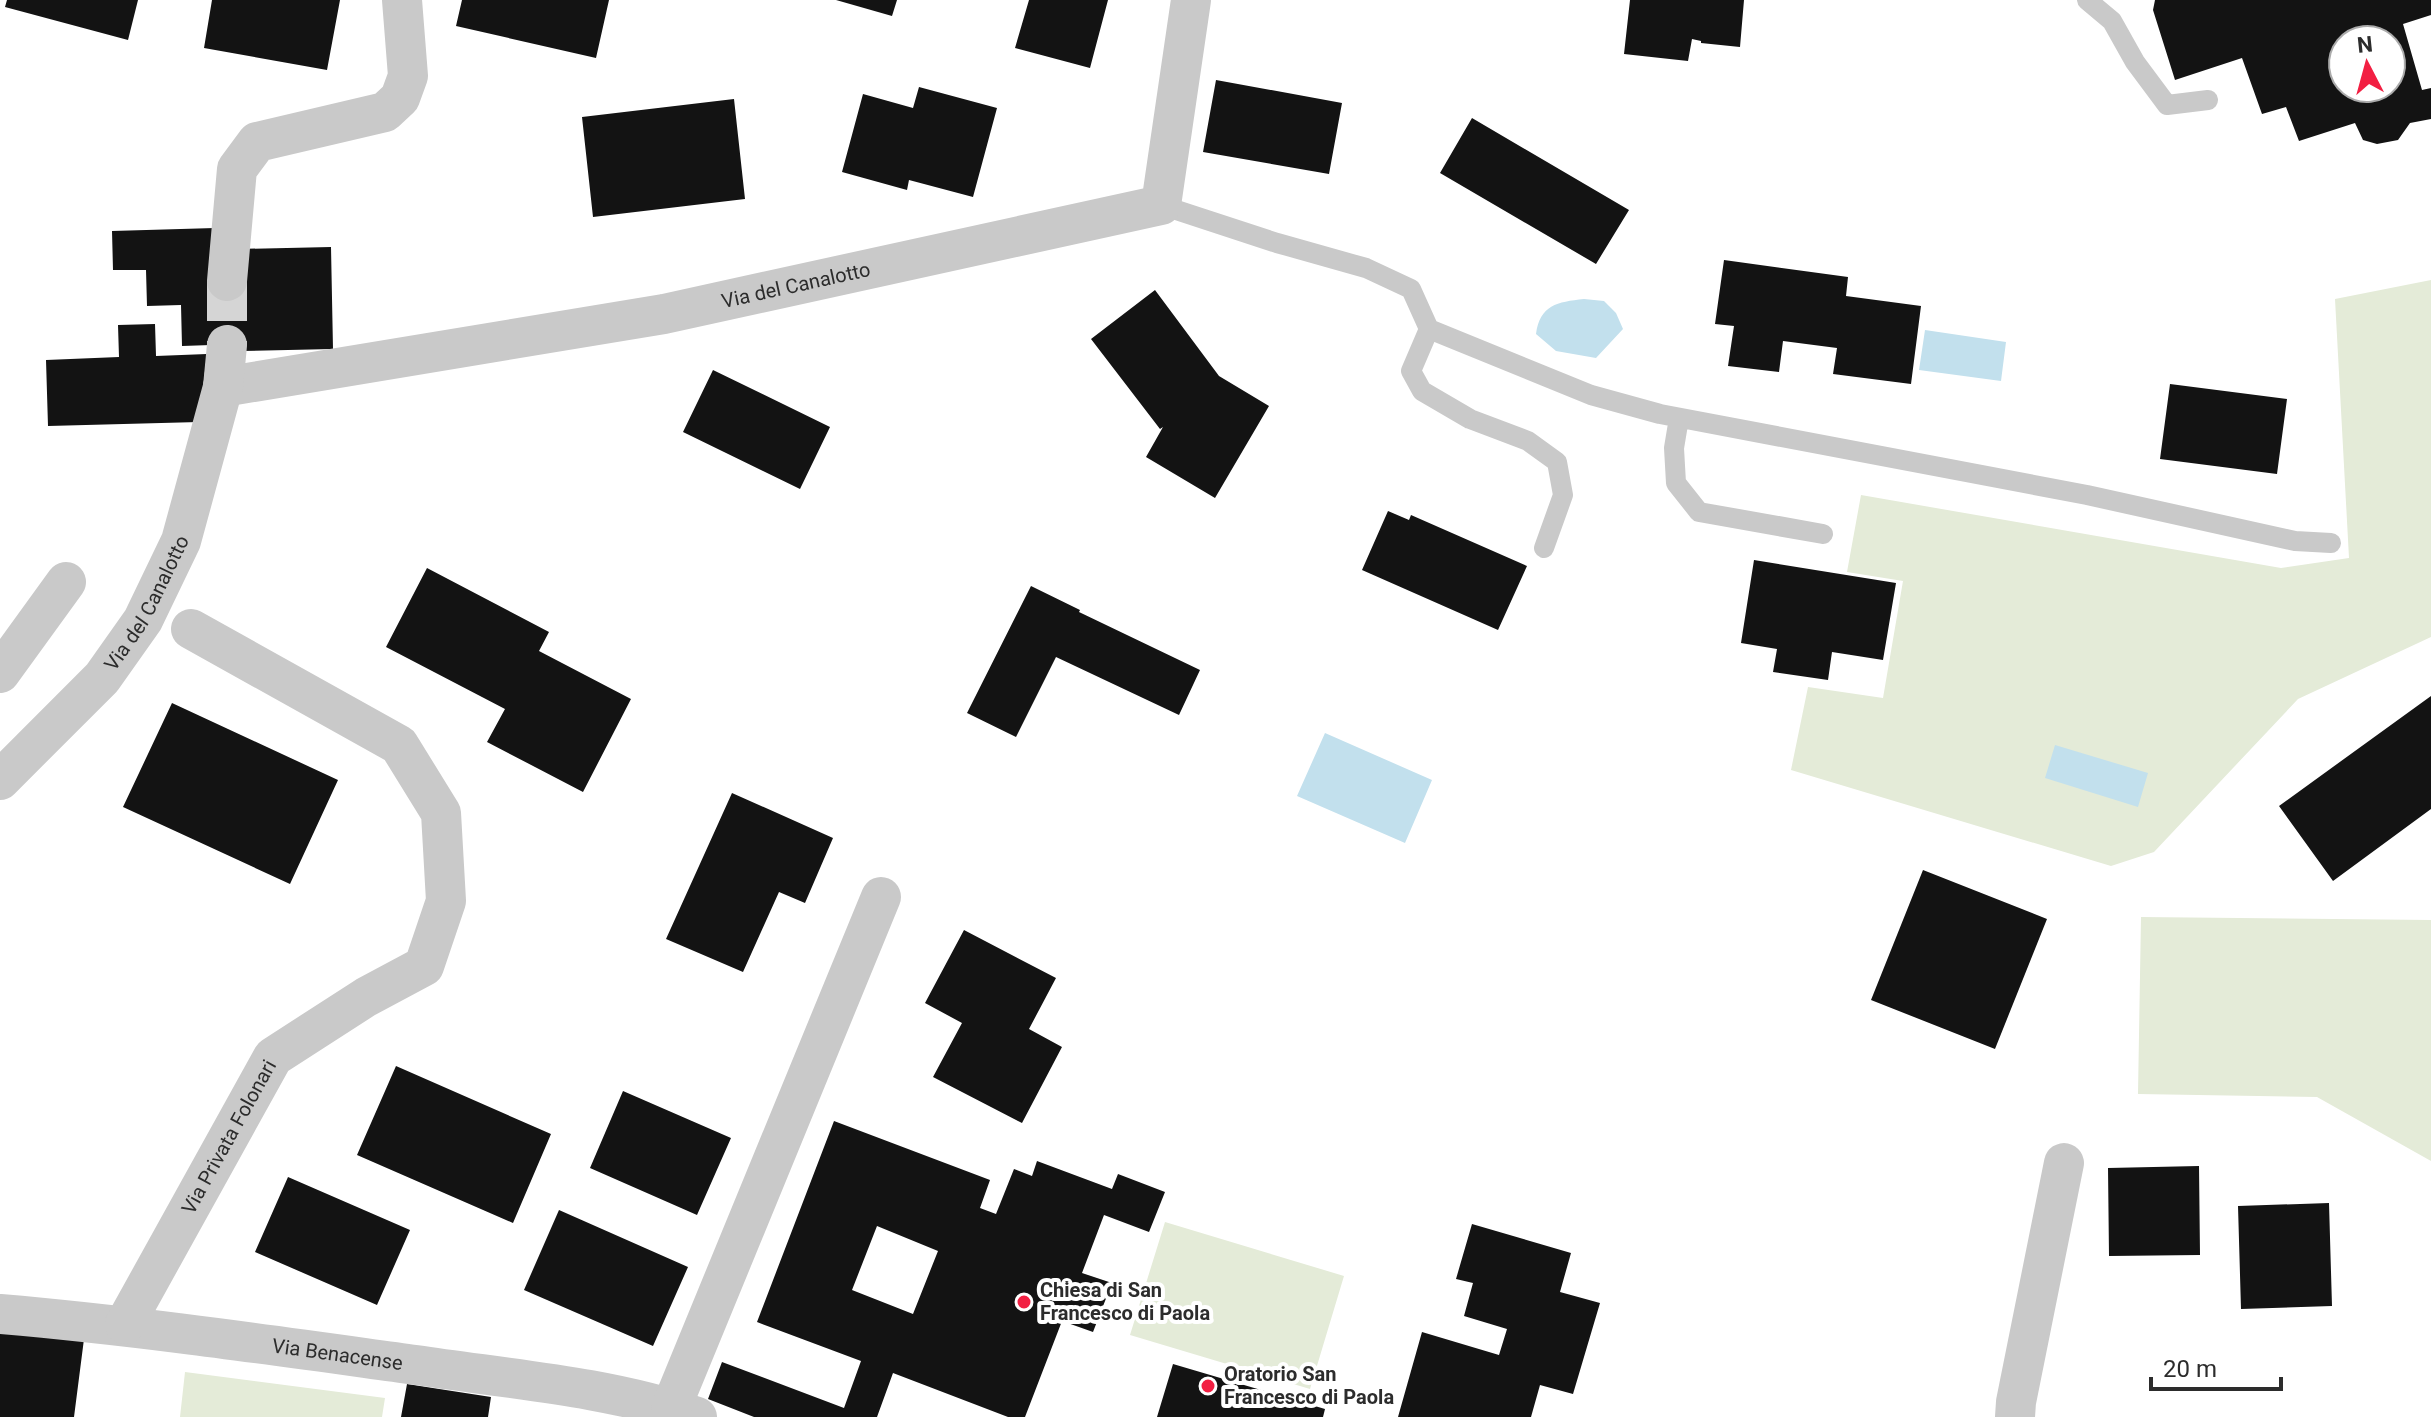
<svg xmlns="http://www.w3.org/2000/svg" width="2431" height="1417" font-family="Roboto,sans-serif">
	<style>
		.green { fill: #e4ebd8 }
		.water { fill: #c2e0ed }
		.building { fill: #131313; fill-rule: evenodd }
		.lines { fill: none; stroke-linecap: round; stroke-linejoin: round }
		.minor-tunnel { stroke: #d5d5d5; stroke-width: 40; stroke-dasharray: 40 20; stroke-linecap: butt }
		.service { stroke: #c9c9c9; stroke-width: 20 }
		.minor { stroke: #c9c9c9; stroke-width: 40 }
		.poi-dot { fill: #f21f42; stroke: #fff; stroke-width: 3 }
		.labels { text-anchor: middle; stroke-width: 8; stroke-linejoin: round; paint-order: stroke }
		.street-label { font-size: 20px; fill: #2c2c2c; stroke: #fff }
		.poi-label { font-size: 20px; font-weight: bold; fill: #2c2c2c; stroke: #fff; text-anchor: start }
	</style>
	<rect width="100%" height="100%" fill="#fff"/>
	<path class="green" d="M2431,280V637L2298,699L2154,852L2111,866L1791,770L1808,687L1883,698L1903,581L1847,572L1861,495L2281,568L2349,558L2335,299Z
		M2141,917L2431,920V1161L2317,1097L2138,1094Z
		M1165,1222L1344,1276L1310,1389L1130,1335Z
		M185,1372L385,1398L382,1417H180Z"/>
	<path class="water" d="M1584,299L1604,301L1616,313L1623,329L1596,358L1556,351L1536,334C1540,305 1557,302 1584,299Z
		M1925,330L2006,342L2001,381L1919,370Z
		M1325,733L1432,780L1405,843L1297,796Z
		M2055,745L2148,773L2138,807L2045,778Z"/>
	<path class="building" d="M7,0H138L128,40L5,7Z
		M212,0H340L327,70L204,48Z
		M462,0H609L596,58L456,26Z
		M836,0H897L892,16Z
		M1029,0H1108L1090,68L1015,48Z
		M1630,0H1744L1740,47L1701,43V41L1692,39L1688,61L1624,54Z
		M2155,0H2431V15L2403,24L2422,90L2431,88V119L2410,123L2398,140L2377,144L2363,140L2355,123L2299,141L2286,107L2262,114L2242,58L2175,80L2153,10ZM2343,40H2391V88H2343Z
		M1216,80L1342,103L1329,174L1203,152Z
		M919,87L997,108L973,197L909,180L907,190L842,172L863,94L913,108Z
		M734,99L745,199L593,217L582,117Z
		M1472,118L1629,210L1596,264L1440,173Z
		M215,228L238,249L331,247L333,349L241,351L240,344L182,346L181,305L147,306L146,270H113L112,231Z
		M1724,260L1848,277L1846,296L1921,306L1911,384L1833,374L1837,348L1783,341L1779,372L1728,366L1734,326L1715,324Z
		M1155,290L1219,376L1269,406L1215,498L1146,457L1163,427L1160,429L1091,339Z
		M155,324L156,356L207,354L199,422L48,426L46,360L119,357L118,325Z
		M713,370L830,427L800,489L683,432Z
		M2170,384L2287,399L2277,474L2160,459Z
		M1388,511L1409,520L1411,515L1527,566L1498,630L1362,570Z
		M1754,560L1896,583L1883,660L1832,652L1828,680L1773,672L1777,649L1741,643Z
		M427,568L549,632L539,651L631,699L583,792L487,742L505,709L386,647Z
		M1031,586L1080,610L1079,612L1200,670L1179,715L1056,657L1016,737L967,713Z
		M2431,696V809L2333,881L2279,806Z
		M172,703L338,780L290,884L123,807Z
		M732,793L833,838L805,903L779,892L743,972L666,939Z
		M1923,870L2047,919L1995,1049L1871,1000Z
		M964,930L1056,978L1029,1029L1062,1047L1022,1123L933,1077L962,1023L925,1003Z
		M396,1066L551,1134L513,1223L357,1155Z
		M623,1091L731,1138L697,1215L590,1168Z
		M834,1121L990,1180L980,1208L996,1214L1014,1169L1032,1176L1037,1161L1112,1189L1118,1174L1165,1192L1149,1232L1104,1215L1082,1273L1112,1283L1093,1332L1062,1321L1025,1417H1008L893,1373L877,1417H754L708,1399L722,1362L844,1408L861,1361L757,1322ZM877,1226L938,1251L913,1314L852,1290Z
		M2199,1166L2200,1255L2109,1256L2108,1168Z
		M288,1177L410,1230L377,1305L255,1252Z
		M2329,1203L2332,1306L2241,1309L2238,1206Z
		M559,1210L688,1267L653,1346L524,1290Z
		M1472,1224L1571,1253L1560,1292L1600,1303L1573,1394L1540,1385L1531,1417H1398L1422,1332L1499,1355L1507,1329L1464,1316L1473,1283L1456,1279Z
		M0,1332L84,1339L74,1417H0Z
		M1173,1364L1325,1409L1323,1417H1157Z
		M407,1384L491,1397L488,1417H401Z"/>
	<g class="lines">
		<path class="minor-tunnel" d="M227,281V345"/>
		<path class="service" d="M2087,0L2112,21L2135,62L2167,105L2208,100
			M1161,205L1277,243L1366,268L1411,289L1429,329L1591,395L1660,414L2087,495L2295,541L2331,543
			M1429,329L1411,371L1422,391L1470,419L1528,441L1557,462L1563,495L1544,548
			M1679,418L1674,448L1676,483L1699,512L1823,534"/>
		<g class="minor">
			<path d="M227,281L237,169L257,142L385,112L400,98L408,76L402,0"/>
			<path id="s1" d="M223,387L664,314L1161,205L1191,0"/>
			<path d="M0,673L66,582"/>
			<path id="s2" d="M0,780L102,678L143,620L181,541L223,387L227,345"/>
			<path id="s3" d="M0,1314C139,1326 277,1346 416,1365C509,1379 607,1386 697,1417"/>
			<path id="s4" d="M125,1324L273,1057L366,997L424,966L446,901L441,813L399,745L191,629"/>
			<path d="M671,1408L881,897"/>
			<path d="M2015,1417L2016,1402L2064,1163"/>
		</g>
	</g>
	<g class="poi-dot">
		<circle cx="1024" cy="1302" r="8"/>
		<circle cx="1208" cy="1386" r="8"/>
	</g>
	<g class="labels">
		<g class="street-label">
			<text dy="7" stroke="none"><textPath href="#s1" startOffset="582">Via del Canalotto</textPath></text>
			<text dy="7" stroke="none"><textPath href="#s2" startOffset="232">Via del Canalotto</textPath></text>
			<text dy="7" stroke="none"><textPath href="#s4" startOffset="214">Via Privata Folonari</textPath></text>
			<text dy="7" stroke="none"><textPath href="#s3" startOffset="340">Via Benacense</textPath></text>
		</g>
		<g class="poi-label">
			<text x="1040" y="1297">Chiesa di San<tspan x="1040" dy="23">Francesco di Paola</tspan></text>
			<text x="1224" y="1381">Oratorio San<tspan x="1224" dy="23">Francesco di Paola</tspan></text>
		</g>
	</g>
	<g transform="translate(2367 64) rotate(354)"><circle r="38" fill="#ffffff" stroke="#ababab" stroke-width="2"/>
	<path d="M0-6L14 30L0 20L-14 30Z" fill="#f21f42"/>
	<text y="-12" font-size="22" font-weight="bold" text-anchor="middle" fill="#2c2c2c">N</text>
	</g>
	<path d="M2151 1377v12h130v-12" fill="none" stroke="#2c2c2c" stroke-width="4"/>
	<text x="2163" y="1377" font-size="24" fill="#2c2c2c" stroke="#ffffff" stroke-width="6" paint-order="stroke">20 m</text>
</svg>
